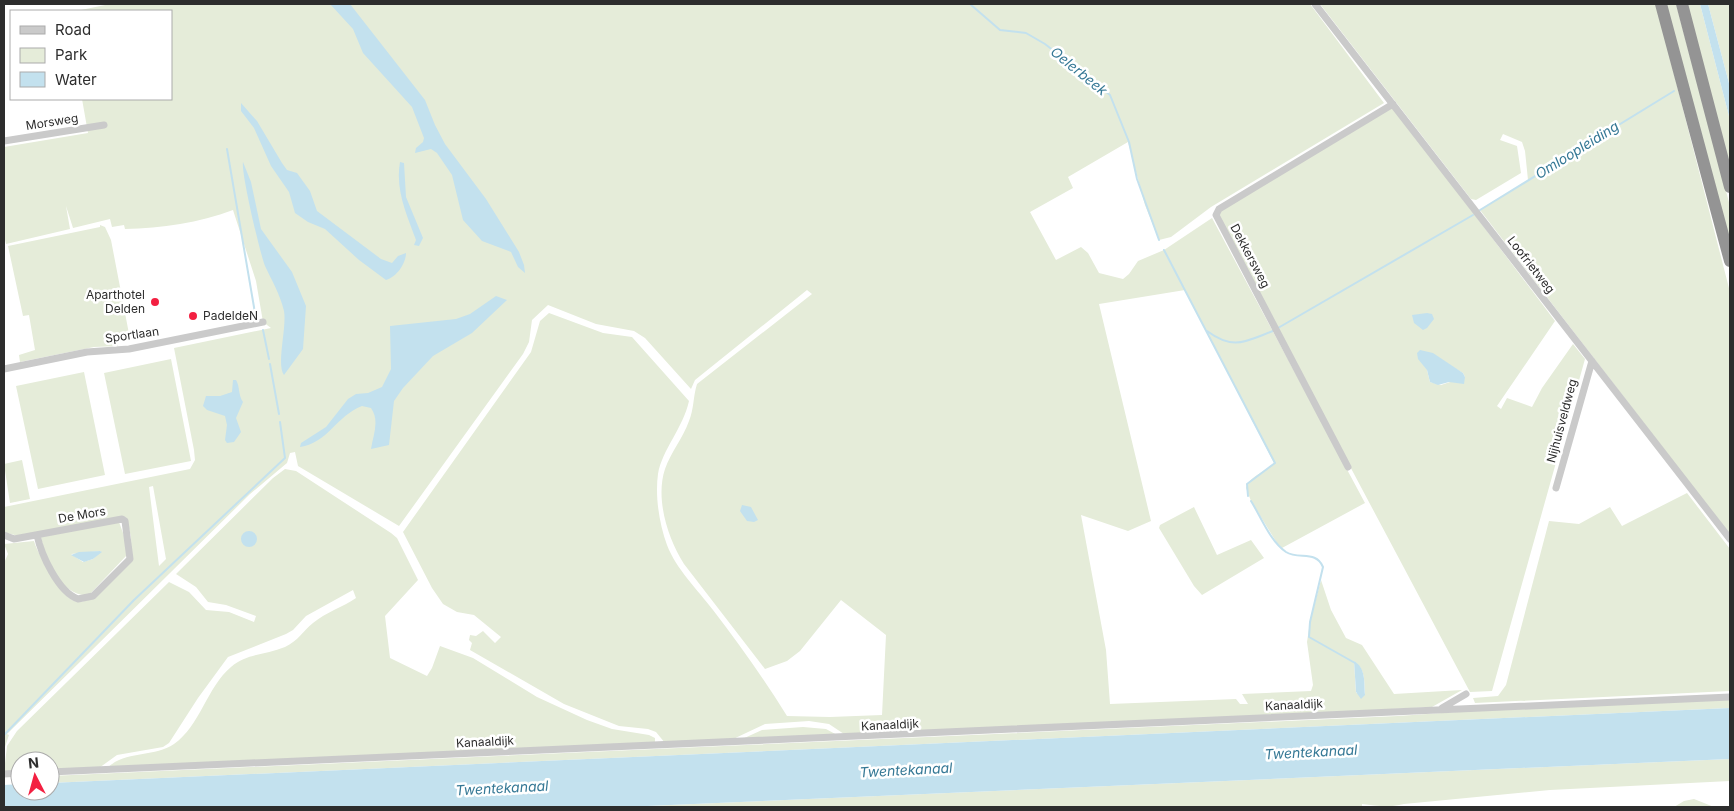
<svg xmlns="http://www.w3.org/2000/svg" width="1734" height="811" font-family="Inter,sans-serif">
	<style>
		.green { fill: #e5ecd9; fill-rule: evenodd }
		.water { fill: #c3e1ee }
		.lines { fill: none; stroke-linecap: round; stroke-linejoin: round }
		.stream { stroke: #c3e1ee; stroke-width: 2 }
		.minor { stroke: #cacaca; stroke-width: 7 }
		.motorway { stroke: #949494; stroke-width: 12 }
		.poi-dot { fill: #f32041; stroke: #fff; stroke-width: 2 }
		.labels { text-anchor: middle; stroke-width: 5; stroke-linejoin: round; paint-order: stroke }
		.street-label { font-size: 12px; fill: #2d2d2d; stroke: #fff }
		.poi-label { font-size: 12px; fill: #2d2d2d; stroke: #fff; text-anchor: end }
		.water-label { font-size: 14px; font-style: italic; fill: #357895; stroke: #fff }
	</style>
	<rect width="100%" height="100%" fill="#fff"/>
	<path class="green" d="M110,4H1310L1384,103L1211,207L1171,237L1159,240L1145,205L1128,142L1068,177L1073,188L1030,212L1056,260L1081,247L1088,253L1099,273L1123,279L1129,274L1138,261L1164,250L1212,218L1365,503L1282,548L1277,543L1251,501L1246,488C1249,476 1266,472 1274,463L1185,290L1099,304L1151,521L1128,531L1081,515L1106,650L1110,704L1236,699L1240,704H1248L1242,694L1311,691L1313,685L1307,642L1310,622L1321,580L1331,610L1346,638L1362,645L1394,694L1462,690L1432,707L847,736L829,724L809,721L765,724L729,741L665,743L656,732L648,729L619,726L564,704L470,650L472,643L469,640L470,635L476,636L483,631L495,643L501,637L474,615L457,612L443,604L432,588L403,532L531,352L540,321L549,313L603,333L632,337L689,401C683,428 662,450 658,474C655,496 659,523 667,545C676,569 698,590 713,610C739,644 764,679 787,716L830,717L882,715L886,635L841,600L800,651L787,661L765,669L684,564C668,539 655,499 665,469C671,452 683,438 689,421C694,409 693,397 697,384L812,294L807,290L695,380L691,389L645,338L634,331L596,324L548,305L532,320L529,342L523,354L399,526L298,466L295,452L290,453L287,463L250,494L7,734L9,735L4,750V563L8,554L4,544L34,541C37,552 46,565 52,574C58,582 64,597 74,601C97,608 129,564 131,544C132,536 128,525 126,517H123L18,536L4,532V507L190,469L195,460L194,450L174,348L271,328L263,322L256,281L233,210C199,223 162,228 125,229L124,225L112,227L110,219L73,228L66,206L70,229L6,244L4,235V147L88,133L82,99H171V11H76ZM153,486L166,559L159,566L149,487ZM1354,661C1366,670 1364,681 1365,694L1356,693Z
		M1320,4H1656L1730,292V535L1480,210L1528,180L1525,151L1522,142L1503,134L1500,140L1517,146L1521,173L1476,200L1471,199Z
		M1665,4H1676L1730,206V248Z
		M1687,4H1700L1730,120V167Z
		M1708,4H1730V87Z
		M1393,107L1555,321L1497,406L1501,409L1507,398L1532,407L1542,388L1573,344L1585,359L1492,691L1470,692L1220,222L1218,212ZM1442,361L1463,373L1465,377L1441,385L1430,382L1427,370Z
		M100,225L105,227L111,240L130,339L118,341V346L94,347L20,362L19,355L35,350L29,315L23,316L8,246L100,227Z
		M171,359L191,461L125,474L104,373Z
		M84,372L105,475L38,489L16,386Z
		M22,460L30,499L10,503L4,464Z
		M285,469L296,471L391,533L397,538L418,580L385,616L390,658L427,676L432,668L440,646L473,658L537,697L587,720L612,729L649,735L655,738V742L107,768C126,750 153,758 174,744C200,726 207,687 231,667C248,653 266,655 285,647C298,641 303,631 313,623C326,612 343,607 356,598L353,590L306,616L293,630L286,634L228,657L198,698L169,743L163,747L117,755L99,768L50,771V761H20V772H4L7,746L17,731L169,582L189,592L206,610L229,612L254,622L256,616L226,605L208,602L196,587L176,574L273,478Z
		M1687,493L1730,549V691L1475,703L1473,698L1498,696L1506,685L1549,521L1579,524L1610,507L1622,526Z
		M1194,507L1217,555L1251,540L1264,558L1202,595L1194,586L1159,528L1160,525Z
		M119,522L126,541L127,555L89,595C62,598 45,559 41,537ZM101,551L93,559L83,562L71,554Z
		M1730,699V708L50,783V776L1398,716L1487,710Z
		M803,727L826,729L839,736L740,740L762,730Z
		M1730,759V781L1550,790L1404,804C1388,808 1377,806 1362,804V807H624Z
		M1694,799L1714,807H1674L1684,801Z"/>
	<path class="water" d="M330,4H350L425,100L435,125L445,144L486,199L519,252L524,265L525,273L518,267L511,252L482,241L463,220L452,175L437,153L431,149L415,153L416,148L423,142L424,138L412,107L363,53L353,29Z
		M1700,4H1708L1730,87V120Z
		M241,103L257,121L282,163L287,170L297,173L310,191L317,211L381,259L392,263L398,256L406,253C406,263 397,277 386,280L359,260L325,229L308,222L295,213L289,192L271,166L254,128L241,111Z
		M243,162L251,182L261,229L292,272L306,306L303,349L284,375C276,365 287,327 284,311C280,294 272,281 265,266C260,253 241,173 243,162Z
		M400,162L404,163L406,197L423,238L419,246L414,245L416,240C407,215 395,190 400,162Z
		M496,296L507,300L472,333L433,356L403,388L394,401L389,445L371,449C373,435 380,421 371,408L362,406C336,416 328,443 300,447L301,443L326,427L348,399L356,394L368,393L382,387L391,369L390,326L456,319L470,314Z
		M1427,313L1432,314L1434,319L1427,328L1423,330L1414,323L1412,315Z
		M1420,350L1433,353L1463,373L1465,377L1464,384L1449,382L1438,385L1430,382L1427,370L1418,359L1417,353Z
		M233,380H236C240,386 238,395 243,402L236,418L241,432L234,442L227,443L225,440L227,425L225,416L207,410L203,406L206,396H220L232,392Z
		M742,505L751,507L758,520L754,522L747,521L740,511Z
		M241 539a8 8 0 1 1 16 0a8 8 0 1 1-16 0Z
		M100,551L102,552L93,559L84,562L71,555L79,552Z
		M1354,661C1366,668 1364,682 1365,695L1361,699L1356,692Z
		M1730,708V759L624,807H4V785L20,784V791H50V783Z"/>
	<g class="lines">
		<path class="stream" d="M970,4L1000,30L1026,33L1045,44L1110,95L1129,142L1137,179L1159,240
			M227,149L255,313
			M1480,210L1674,91
			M1164,250L1275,463L1247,484L1248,496
			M1278,328L1473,215
			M263,330L269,359
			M1207,331C1234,351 1246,341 1273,331
			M270,364L279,414
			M1251,501C1261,517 1270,541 1286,552C1299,560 1316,550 1323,567L1310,622L1309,637L1355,663
			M4,735L134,600L285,458L280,422"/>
		<path class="minor" d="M1315,4L1730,539
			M4,141L104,125
			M4,369L87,352L129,349L263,322
			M1348,467L1216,215L1219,209L1393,104
			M1556,488L1592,361
			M4,535L14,539L122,519L125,521L130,559L93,596L78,599C58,592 41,554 37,535
			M1442,708L1466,694
			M50,772L1730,697
			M4,774L20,773"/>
		<path class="motorway" d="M1661,4L1730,261
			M1682,4L1730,187"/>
	</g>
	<g class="poi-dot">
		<circle cx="155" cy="302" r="5"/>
		<circle cx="193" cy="316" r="5"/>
	</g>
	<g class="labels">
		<g class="street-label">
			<text transform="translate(52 122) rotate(-9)" y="4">Morsweg</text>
			<text transform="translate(1250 256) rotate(62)" y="4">Dekkersweg</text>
			<text transform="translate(1531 265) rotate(52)" y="4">Loofrietweg</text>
			<text transform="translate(132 335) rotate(-8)" y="4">Sportlaan</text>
			<text transform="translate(1562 421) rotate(-75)" y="4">Nijhuisveldweg</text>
			<text transform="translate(82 515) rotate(-10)" y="4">De Mors</text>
			<text transform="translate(1294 705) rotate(-3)" y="4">Kanaaldijk</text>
			<text transform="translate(890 725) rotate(-3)" y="4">Kanaaldijk</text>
			<text transform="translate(485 742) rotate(-3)" y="4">Kanaaldijk</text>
		</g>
		<g class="poi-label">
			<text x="145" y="299">Aparthotel<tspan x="145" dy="14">Delden</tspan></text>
			<text x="203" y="320" text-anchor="start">PadeldeN</text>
		</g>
		<g class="water-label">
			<text transform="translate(1079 71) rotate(39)" y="5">Oelerbeek</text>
			<text transform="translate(1577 150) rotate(-32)" y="5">Omloopleiding</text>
			<text transform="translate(1311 752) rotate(-3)" y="5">Twentekanaal</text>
			<text transform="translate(906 770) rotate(-3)" y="5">Twentekanaal</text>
			<text transform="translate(502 788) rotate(-3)" y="5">Twentekanaal</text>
		</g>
	</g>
	<rect width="1734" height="811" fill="none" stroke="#2d2d2d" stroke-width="10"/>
	<rect x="10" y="10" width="162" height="90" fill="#ffffff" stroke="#ababab"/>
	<rect x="20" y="26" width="25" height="8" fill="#cacaca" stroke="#ababab"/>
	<text x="55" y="35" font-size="15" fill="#2d2d2d">Road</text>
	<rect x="20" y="48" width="25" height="15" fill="#e5ecd9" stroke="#ababab"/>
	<text x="55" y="60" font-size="15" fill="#2d2d2d">Park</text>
	<rect x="20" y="72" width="25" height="15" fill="#c3e1ee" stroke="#ababab"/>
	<text x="55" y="85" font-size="15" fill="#2d2d2d">Water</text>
	<g transform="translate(35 776) rotate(354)"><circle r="24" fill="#ffffff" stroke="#ababab"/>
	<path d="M0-4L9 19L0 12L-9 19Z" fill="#f32041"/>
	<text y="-8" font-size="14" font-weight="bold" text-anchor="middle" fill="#2d2d2d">N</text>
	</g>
</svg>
